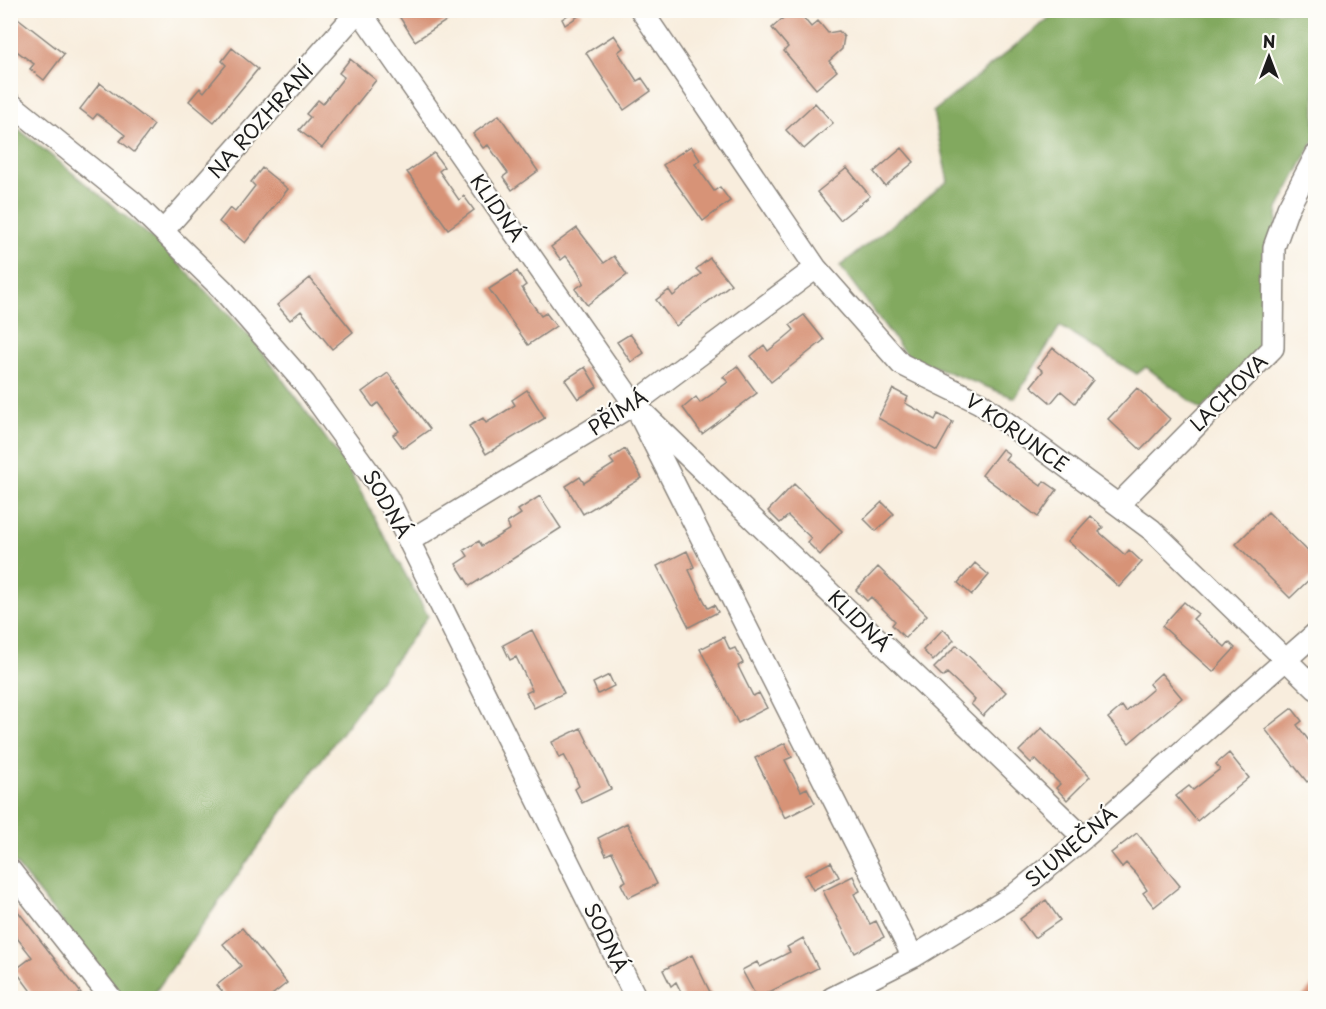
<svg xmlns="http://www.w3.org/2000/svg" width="1326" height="1009" font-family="'Playpen Sans',sans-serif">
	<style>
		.forest { fill: #82a95f; stroke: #4f623e; stroke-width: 1.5 }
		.building { fill: #d79377 }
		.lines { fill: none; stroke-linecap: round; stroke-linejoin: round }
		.minor-casing { stroke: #8a847c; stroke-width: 24 }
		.minor { stroke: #fff; stroke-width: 21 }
		.labels { text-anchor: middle; stroke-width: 4.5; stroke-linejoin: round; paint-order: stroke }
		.street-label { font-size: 20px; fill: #1c1c1c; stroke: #fdfcf7 }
	</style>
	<rect width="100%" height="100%" fill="#fdfcf7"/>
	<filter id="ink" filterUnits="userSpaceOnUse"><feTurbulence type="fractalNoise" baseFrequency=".0167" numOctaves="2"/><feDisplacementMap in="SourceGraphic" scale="12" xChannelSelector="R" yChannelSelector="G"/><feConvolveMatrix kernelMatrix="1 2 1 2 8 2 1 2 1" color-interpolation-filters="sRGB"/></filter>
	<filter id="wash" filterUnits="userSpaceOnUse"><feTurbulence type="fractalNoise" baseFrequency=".008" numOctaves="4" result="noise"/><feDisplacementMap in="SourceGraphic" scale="24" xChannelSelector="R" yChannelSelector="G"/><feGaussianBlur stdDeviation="1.35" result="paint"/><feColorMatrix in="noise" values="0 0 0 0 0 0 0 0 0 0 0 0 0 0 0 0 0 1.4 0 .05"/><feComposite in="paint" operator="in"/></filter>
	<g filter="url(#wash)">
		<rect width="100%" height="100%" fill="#f8eddd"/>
		<path class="forest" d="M1058,11H1315V139L1278,209L1264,343L1202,410L1146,367L1137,374L1060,326L1015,398L907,356L840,266L948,181L933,112Z
			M10,122L162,246L255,342L347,467L428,616L273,825L151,998H122L11,858Z"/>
		<g id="blocks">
			<path class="building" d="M402,10H463L415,41L397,13Z
				M570,10L583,13L565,25L562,19L571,13Z
				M792,10H797L811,27L818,21L828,33L839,31L844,37L842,49L829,61L837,71L816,89L784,51L788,47L772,28Z
				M10,12L64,54L44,80L30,69L34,64L10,46Z
				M614,35L623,48L618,52L637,81L642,78L651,91L624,110L586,53Z
				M232,48L258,69L214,122L189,101L200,88L204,92L226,65L222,61Z
				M350,59L376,80L322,148L299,130L310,117L306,114L318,100L323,104L344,77L339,73Z
				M100,83L154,125L134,152L120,141L125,135L111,124L97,114L93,119L80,109Z
				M815,103L833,123L804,149L786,130Z
				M499,115L538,171L512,190L503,177L508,173L488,145L483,148L473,134Z
				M691,146L700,160L695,164L714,191L720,187L730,201L703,221L663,165Z
				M902,148L914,162L885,186L874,172Z
				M434,153L444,167L439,171L459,200L464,196L474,210L448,229L407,172Z
				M262,168L288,189L245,243L219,222L230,208L235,212L255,186L251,182Z
				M847,168L870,196L840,220L817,192Z
				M577,228L604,263L614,256L627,275L587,305L575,289L584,283L577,270L566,256L561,260L551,247Z
				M710,258L731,284L676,326L656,300L669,290L673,296L701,274L696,269Z
				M517,271L526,285L522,288L531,302L541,316L546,313L556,326L528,345L489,289Z
				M310,278L353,332L332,349L301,311L290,320L277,305Z
				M804,315L824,340L771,382L751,356L764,345L768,351L781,341L794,330L790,325Z
				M630,334L644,353L631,362L617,342Z
				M1053,348L1093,380L1075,403L1061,391L1051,403L1031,386L1043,371L1038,367Z
				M737,366L757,393L702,434L683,408L696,397L700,403L728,382L723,377Z
				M585,367L597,387L578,399L565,380Z
				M388,373L430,429L403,448L393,435L399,431L378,403L373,407L362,392Z
				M1137,388L1170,419L1141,450L1108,419Z
				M893,389L908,397L905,403L935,420L938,414L953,422L937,451L878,418Z
				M527,390L545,418L486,454L469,426L483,418L486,423L501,414L515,405L512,400Z
				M625,449L642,478L583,514L566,486L580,477L584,483L614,464L610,459Z
				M1002,449L1009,454L1005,459L1026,475L1041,486L1044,481L1057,490L1038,517L982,475Z
				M794,484L842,531L820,555L807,542L811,538L788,516L780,523L768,511Z
				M540,496L561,528L470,586L456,564L468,556L464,550L479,541L482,546L510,529L507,523L521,514L518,510Z
				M882,502L894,514L876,531L864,519Z
				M1268,512L1316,559V573L1290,598L1236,544Z
				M1091,516L1103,527L1099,532L1125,555L1129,550L1142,562L1119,587L1068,541Z
				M687,551L694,567L689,570L696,585L708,608L714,605L718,612L689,627L657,566Z
				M975,563L989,575L972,595L958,583Z
				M878,567L927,615L905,638L892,625L895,621L871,597L867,601L856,590Z
				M1184,602L1198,614L1193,619L1206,630L1225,647L1229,642L1235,648L1213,672L1162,626Z
				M943,629L954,640L933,661L923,650Z
				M532,630L564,693L534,708L526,693L532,690L516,657L510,660L503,645Z
				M724,637L730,650L735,648L743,663L738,666L753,696L759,693L767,708L738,723L700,649Z
				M957,645L1006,692L983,716L971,704L975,700L963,688L947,673L943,677L934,668Z
				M1161,673L1182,698L1129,743L1108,718L1122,706L1126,712L1153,689L1149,684Z
				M609,675L614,686L598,694L593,683Z
				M1292,708L1302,721L1297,725L1316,750V775L1307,782L1265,729Z
				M581,728L611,789L582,803L575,789L579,786L572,770L564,755L559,758L552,742Z
				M1042,728L1090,777L1067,800L1056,788L1060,784L1035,759L1031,763L1019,751Z
				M785,743L792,757L785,760L801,791L807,788L815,803L785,818L755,758Z
				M1229,753L1249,778L1197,821L1176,796L1189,786L1193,790L1220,769L1216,764Z
				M627,823L657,884L628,898L621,884L626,881L612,852L606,855L598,838Z
				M1137,833L1180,886L1154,907L1143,893L1147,890L1137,875L1126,863L1122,867L1111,853Z
				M831,862L839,877L813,890L805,875Z
				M853,876L860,891L854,894L870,924L876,921L884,937L855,953L823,891Z
				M1046,900L1060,920L1034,938L1020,919Z
				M17,910L81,993L73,998H36L15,970L32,957L10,929V915Z
				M242,928L287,983L268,998H228L217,985L241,966L223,944Z
				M803,938L818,968L757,998L742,970L757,962L760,967L790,952L787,947Z
				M692,955L707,986L713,998H684L676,982L671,986L663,970Z
				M1316,980V998H1301L1309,989Z"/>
		</g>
	</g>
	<g filter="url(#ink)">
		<use href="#blocks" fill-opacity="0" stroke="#8a847c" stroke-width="1.5"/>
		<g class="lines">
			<g class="minor-casing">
				<path id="minor" d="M359,10L634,404L1084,838
					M641,10L816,268L901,364L980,403L1152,530L1316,689
					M10,103L134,203L222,289L305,384L387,497L636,998
					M163,231L359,10
					M641,418L913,957
					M1118,505L1273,348L1274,247L1288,208L1316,155
					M409,541L634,404L816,268
					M10,870L111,998
					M832,998L913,957L1013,896L1084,838L1316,633"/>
			</g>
			<use href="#minor" class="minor"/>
		</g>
	</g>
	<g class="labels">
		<g class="street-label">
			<text transform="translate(261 121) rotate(-48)" y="7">NA ROZHRANÍ</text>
			<text transform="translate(497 208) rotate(55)" y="7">KLIDNÁ</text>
			<text transform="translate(1229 393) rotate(-45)" y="7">LACHOVA</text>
			<text transform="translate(618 413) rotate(-33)" y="7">PŘÍMÁ</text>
			<text transform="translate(1017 433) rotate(35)" y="7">V KORUNCE</text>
			<text transform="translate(387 504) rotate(60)" y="7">SODNÁ</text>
			<text transform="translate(859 621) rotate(44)" y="7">KLIDNÁ</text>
			<text transform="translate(1071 847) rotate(-40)" y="7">SLUNEČNÁ</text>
			<text transform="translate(606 938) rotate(64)" y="7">SODNÁ</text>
		</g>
	</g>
	<rect width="1326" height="1009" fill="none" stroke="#fdfcf7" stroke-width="36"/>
	<g transform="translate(1269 57)" stroke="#fdfcf7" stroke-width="4.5" paint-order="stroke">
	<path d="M0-4.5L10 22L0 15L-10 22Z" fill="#1c1c1c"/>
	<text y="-9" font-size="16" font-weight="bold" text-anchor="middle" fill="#1c1c1c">N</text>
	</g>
</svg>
